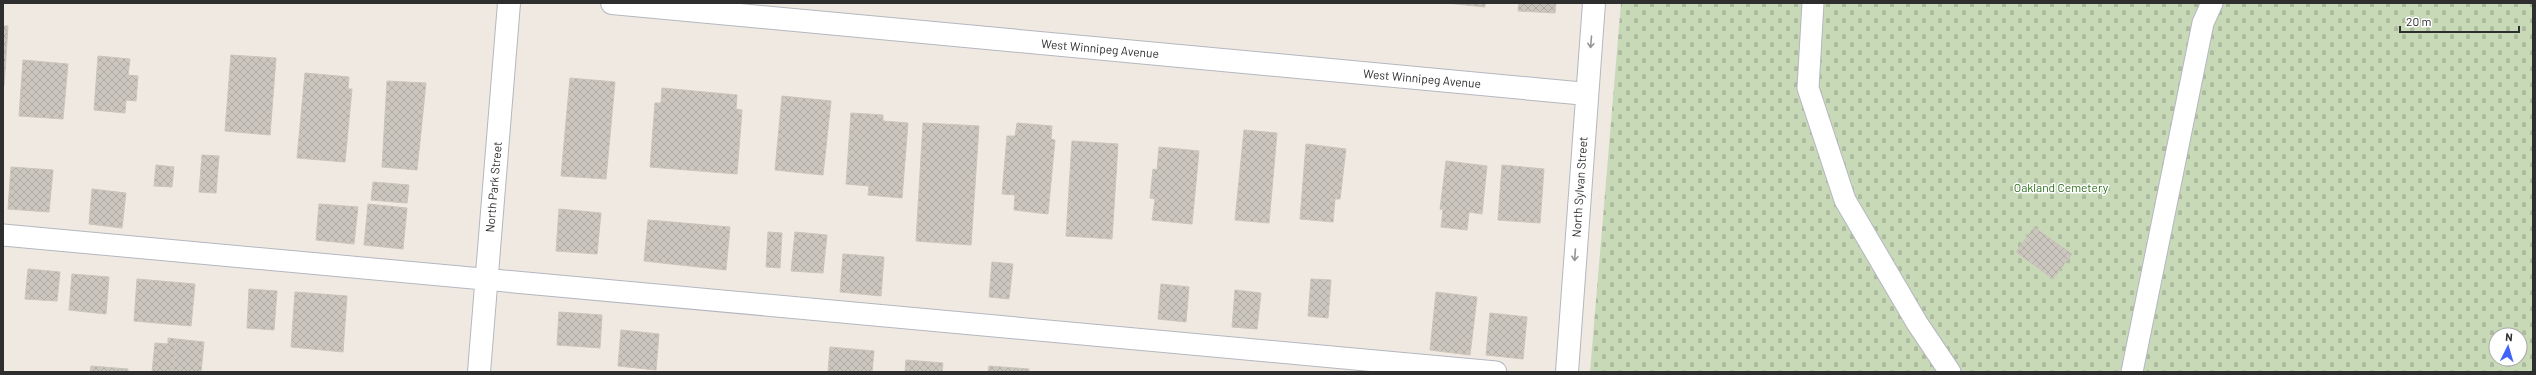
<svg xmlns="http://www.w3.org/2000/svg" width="2536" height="375" font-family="Barlow,sans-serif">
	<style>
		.cemetery { fill: url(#cemetery-stones); fill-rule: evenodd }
		.building { fill: url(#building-cross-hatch); stroke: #cbc5ba }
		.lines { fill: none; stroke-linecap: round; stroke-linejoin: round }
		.lane-casing { stroke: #b4b7c1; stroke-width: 23 }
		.street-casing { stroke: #b4b7c1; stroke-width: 24 }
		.lane { stroke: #fff; stroke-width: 21 }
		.street { stroke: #fff; stroke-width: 22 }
		.oneway { stroke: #969696 }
		.labels { text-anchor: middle; stroke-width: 3; stroke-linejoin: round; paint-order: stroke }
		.street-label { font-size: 12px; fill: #2e2e2e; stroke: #fff }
		.park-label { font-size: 12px; fill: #2c6e1b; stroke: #fff }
	</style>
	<defs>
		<pattern id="cemetery-stones" width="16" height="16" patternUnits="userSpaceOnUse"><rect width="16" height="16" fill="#c8d9b8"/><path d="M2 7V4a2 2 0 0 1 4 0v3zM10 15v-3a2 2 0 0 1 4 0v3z" fill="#acbb9e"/></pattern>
		<pattern id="building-cross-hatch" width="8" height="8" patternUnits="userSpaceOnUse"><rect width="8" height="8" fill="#cbc7bf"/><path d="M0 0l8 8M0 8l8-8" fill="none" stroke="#afaba4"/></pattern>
	</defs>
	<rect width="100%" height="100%" fill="#efe9e1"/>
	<path class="cemetery" d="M1621,3H2533V372H1590ZM2496,335H2520V359H2496Z"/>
	<path class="building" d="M1447,3H1485V7Z
		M1519,3H1556L1555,13L1518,11Z
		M3,26H8L4,86H3Z
		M231,55L276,58L270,135L225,131Z
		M98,56L130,59L128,75L138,76L136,101L126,100L125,113L94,110Z
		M23,60L68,64L63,119L19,116Z
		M305,73L349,77L348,89H352L345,162L297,158Z
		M570,78L615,82L606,179L561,176Z
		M387,81L426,83L417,170L382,167Z
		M662,88L737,95L736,109L742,110L737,174L650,167L655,103H661Z
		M782,96L831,101L823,175L775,170Z
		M851,113L883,115V121L908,123L902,198L868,195L869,186L846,184Z
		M923,123L979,126L971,245L916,241Z
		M1017,123L1052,126L1051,139L1055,140L1048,214L1014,210L1015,195L1002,194L1007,136H1015Z
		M1244,130L1277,133L1269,223L1235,220Z
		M1072,141L1118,144L1112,239L1066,236Z
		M1306,144L1346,149L1340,199H1335L1333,222L1300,219Z
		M1159,147L1199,151L1192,224L1152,220L1155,199L1150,198L1153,169L1157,170Z
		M202,155L219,156L216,193L199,192Z
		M1446,161L1487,166L1482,214L1469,212L1467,230L1441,227L1443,210L1440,209Z
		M156,165L174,167L172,187L154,186Z
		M1502,165L1544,169L1540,223L1498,220Z
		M11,167L53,170L49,212L8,209Z
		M373,182L409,185L407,203L371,200Z
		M92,189L126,193L122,228L89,224Z
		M319,204L358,207L354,244L316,240Z
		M368,204L407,208L403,249L364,245Z
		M559,209L601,213L597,254L556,251Z
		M648,220L730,227L726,270L644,261Z
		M2034,227L2072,254L2053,279L2016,252Z
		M768,232L782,233L780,268L766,267Z
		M795,232L827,235L823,273L791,271Z
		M843,254L884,257L881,296L840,292Z
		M992,262L1013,264L1009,299L989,297Z
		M28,269L60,272L57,301L25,299Z
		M72,274L109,277L106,314L69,310Z
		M137,279L195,284L191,326L134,321Z
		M1311,279L1331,280L1328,318L1308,316Z
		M1161,284L1189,287L1186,322L1158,319Z
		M249,289L277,291L274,330L247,328Z
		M1235,290L1261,293L1257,329L1232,327Z
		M295,292L347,296L343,352L291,347Z
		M1436,292L1477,297L1470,355L1430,350Z
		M559,312L602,315L600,348L557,345Z
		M1490,313L1527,317L1523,359L1486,355Z
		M621,330L659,334L656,370L618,366Z
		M168,338L176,339L173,372H152L155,343L168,344Z
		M176,339L204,342L201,372H173Z
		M830,347L874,351L872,372H828Z
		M906,360L943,363L942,372H905Z
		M91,366L128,369V372H90Z
		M989,366L1029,369V372H988Z"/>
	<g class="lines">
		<g class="lane-casing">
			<path id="lane" d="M1813,3L1808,88L1845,200L1917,323L1950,372
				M3,235L1496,372
				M2132,372L2203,23L2212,3"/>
		</g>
		<g class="street-casing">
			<path id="street" d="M612,3L1587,94
				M479,372L509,3
				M1567,372L1594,3"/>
		</g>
		<use href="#lane" class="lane"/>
		<use href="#street" class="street"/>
	</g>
	<defs><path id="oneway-shaft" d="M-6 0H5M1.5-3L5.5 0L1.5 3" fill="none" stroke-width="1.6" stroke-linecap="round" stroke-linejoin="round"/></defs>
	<g class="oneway">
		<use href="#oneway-shaft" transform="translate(1591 42) rotate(95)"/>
		<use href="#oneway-shaft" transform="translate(1575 255) rotate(94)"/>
	</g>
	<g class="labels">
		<g class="street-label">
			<text transform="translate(1100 49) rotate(5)" y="4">West Winnipeg Avenue</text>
			<text transform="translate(1422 79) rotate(5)" y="4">West Winnipeg Avenue</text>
			<text transform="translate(494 187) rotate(-85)" y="4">North Park Street</text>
			<text transform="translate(1580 187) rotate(-86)" y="4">North Sylvan Street</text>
		</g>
		<g class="park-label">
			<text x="2061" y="192">Oakland Cemetery</text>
		</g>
	</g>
	<rect width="2536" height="375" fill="none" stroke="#2e2e2e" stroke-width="8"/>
	<g transform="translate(2508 347) rotate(5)"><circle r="19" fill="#ffffff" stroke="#ababab"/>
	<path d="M0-3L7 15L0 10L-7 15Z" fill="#4264fb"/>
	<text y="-6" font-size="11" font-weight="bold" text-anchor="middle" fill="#2e2e2e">N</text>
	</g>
	<path d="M2400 26v6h119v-6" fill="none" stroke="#2e2e2e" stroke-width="2"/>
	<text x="2406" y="26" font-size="12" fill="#2e2e2e" stroke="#ffffff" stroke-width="3" paint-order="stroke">20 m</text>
</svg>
